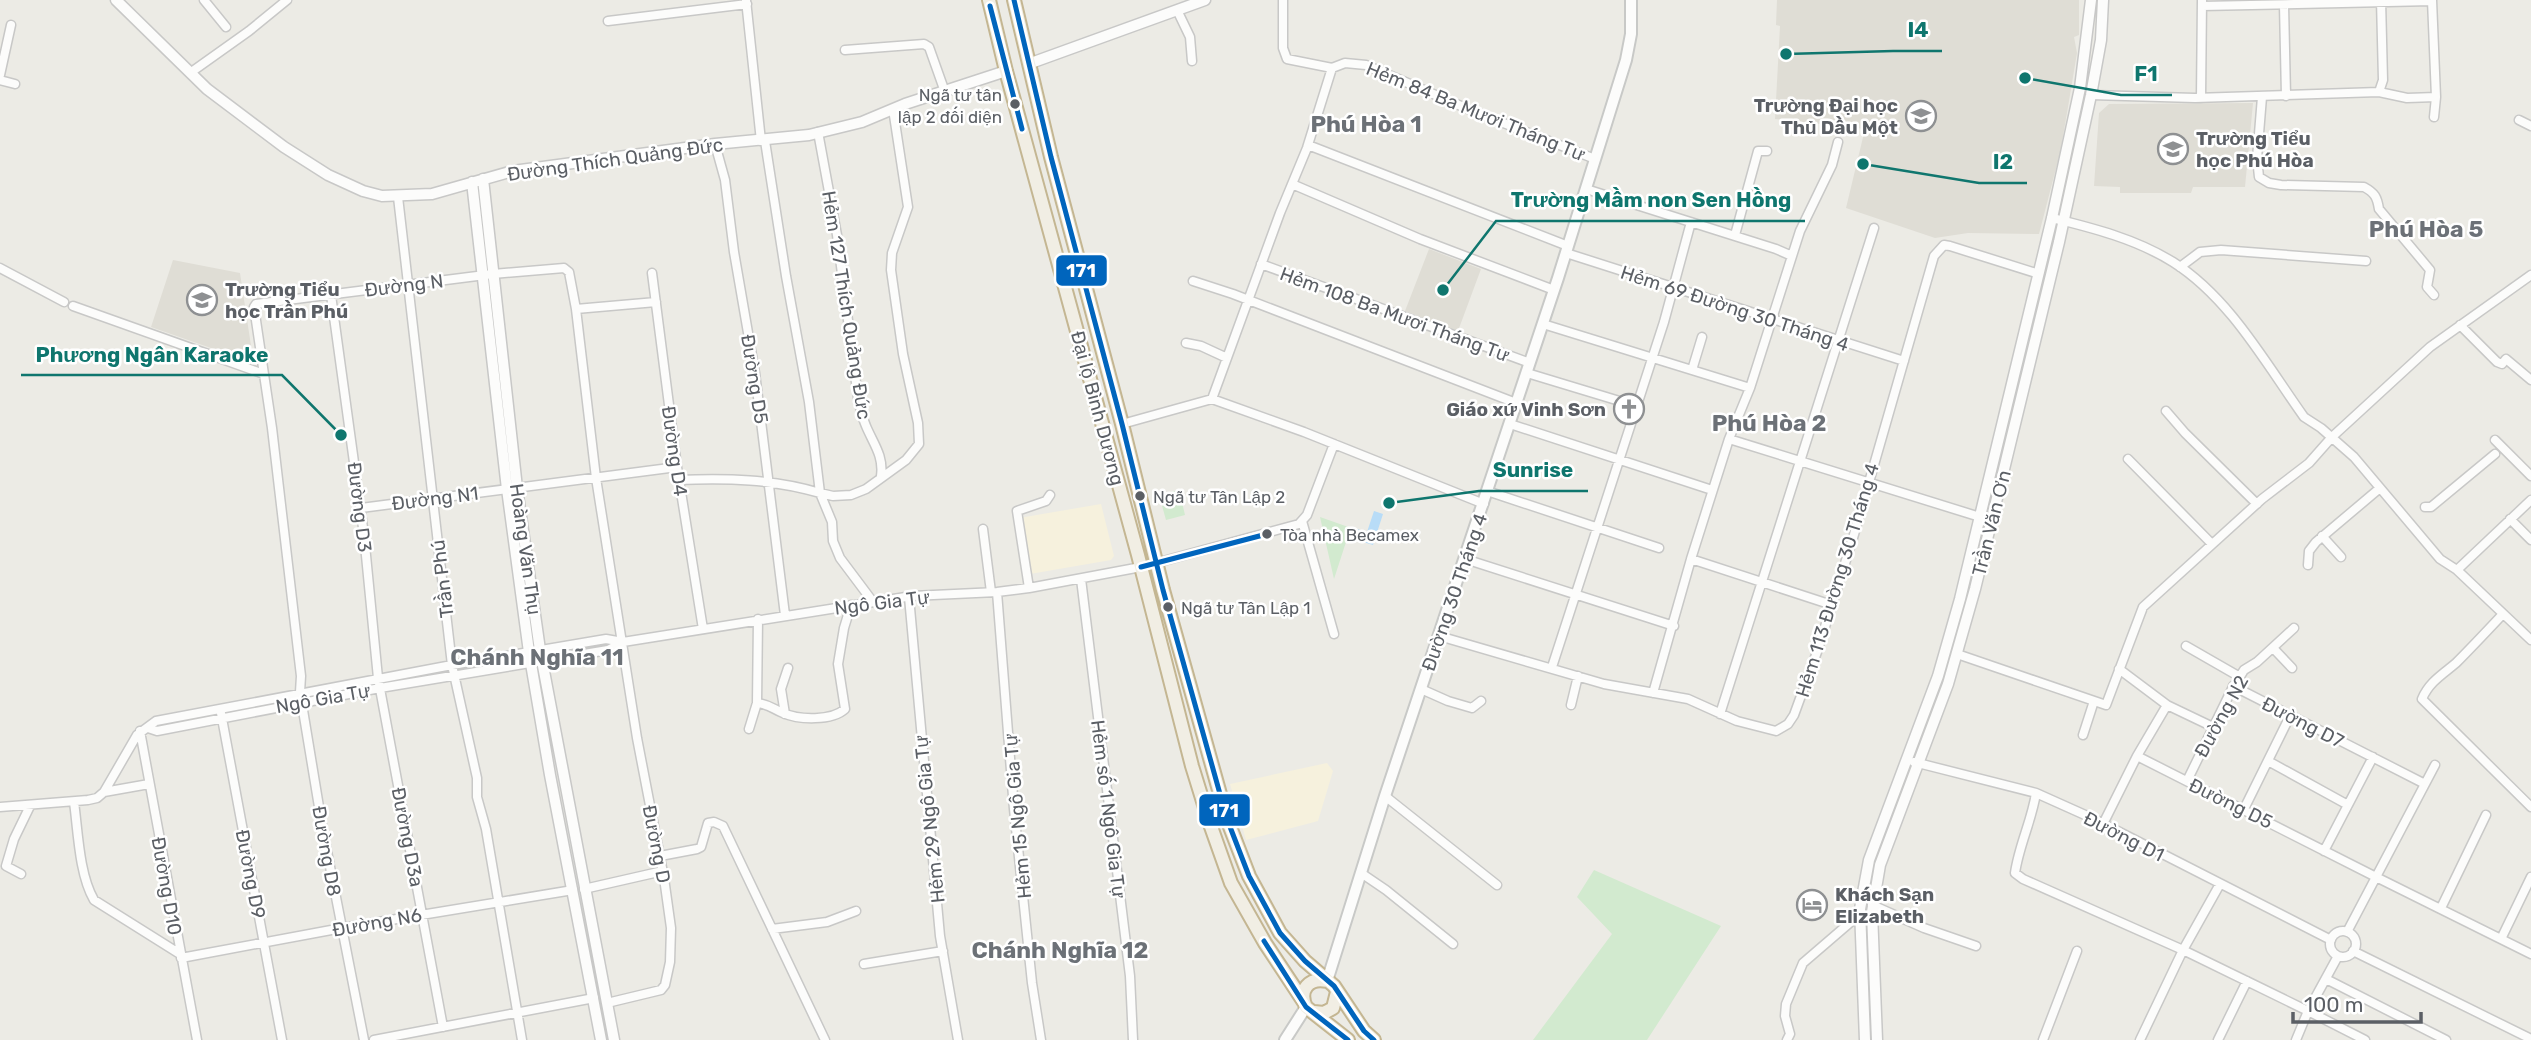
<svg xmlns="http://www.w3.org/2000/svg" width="2531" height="1040" font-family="Rubik,sans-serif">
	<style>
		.commercial { fill: #f6f1dd }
		.education { fill: #dfddd5 }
		.green { fill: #d2eacf }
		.water { fill: #b8dcf7 }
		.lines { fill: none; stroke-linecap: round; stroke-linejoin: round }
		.minor-casing { stroke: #c8c8c7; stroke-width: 11 }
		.tertiary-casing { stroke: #c8c8c7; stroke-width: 13 }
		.secondary-casing { stroke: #c8c9c7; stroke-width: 14 }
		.trunk-casing { stroke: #c4b692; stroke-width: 16 }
		.minor { stroke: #fcfcfb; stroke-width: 8 }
		.tertiary { stroke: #fcfcfb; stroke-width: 10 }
		.secondary { stroke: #fcfcfb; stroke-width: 10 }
		.trunk { stroke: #f1eee4; stroke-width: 12 }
		.bus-1-casing { stroke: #fff; stroke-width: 10 }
		.bus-1 { stroke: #0065bd; stroke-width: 5 }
		.bus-dot { fill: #5b5f65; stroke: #fff; stroke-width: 2.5 }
		.labels { text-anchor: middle; stroke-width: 5; stroke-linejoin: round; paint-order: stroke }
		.bus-label { font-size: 17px; fill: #5b5f65; stroke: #fff; text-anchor: start }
		.poi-label { font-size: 19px; font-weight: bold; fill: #5b5f65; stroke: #fff; text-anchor: start }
		.street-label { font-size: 19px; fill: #5b5f65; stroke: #fff }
		.quarter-label { font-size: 23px; font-weight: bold; fill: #6c7177; stroke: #fff }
		.leader { fill: none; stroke: #0f766e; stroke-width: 2.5 }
		.callout-dot { fill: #0f766e; stroke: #fff; stroke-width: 2.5 }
		.callout-label { font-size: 21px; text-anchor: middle; font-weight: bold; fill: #0f766e; stroke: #fff; stroke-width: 5; stroke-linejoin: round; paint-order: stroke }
		.line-badge { stroke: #fff; stroke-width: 2.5 }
		.badge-label { font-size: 19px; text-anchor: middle; font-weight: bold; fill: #fff }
	</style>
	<rect width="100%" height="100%" fill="#ecebe5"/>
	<path class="commercial" d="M1101,504L1114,556L1111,560L1030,574L1019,518Z
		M1327,763L1333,771L1318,821L1246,840L1230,784Z"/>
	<path class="education" d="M1777,0H2079V35L2074,37L2077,53L2067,113L2060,153L2039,234L1968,233L1935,238L1846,208L1865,129L1775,119L1780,26L1776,25Z
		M2253,103L2245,187H2193L2191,193H2120V187L2094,186L2099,113L2109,104Z
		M1429,249L1481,269L1458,331L1405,311Z
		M173,260L240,273L253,359L248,361L151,327Z"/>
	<path class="green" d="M1179,490L1185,515L1166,520L1159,495Z
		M1320,517L1354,529L1350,543L1346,542L1334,579Z
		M1594,870L1721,926L1647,1040H1533L1612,934L1577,897Z"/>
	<path class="water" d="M1374,511L1383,514L1373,545L1354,539L1357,529L1367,532Z"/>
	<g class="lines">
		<g class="minor-casing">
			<path id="minor" d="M204,0L226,27
				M746,0L761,141
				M1283,0V48L1287,59L1332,68L1345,63L1366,65L1468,109L1595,159
				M2432,0L2436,97L2434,117
				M2284,5L2286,96
				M2202,6L2432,1
				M1177,10L1190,37L1192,61
				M608,21L747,4
				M845,50L924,44L929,47L945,92
				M190,73L249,31L287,0
				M0,75L11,25
				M0,80L15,84
				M2379,92L2407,98L2436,97
				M2091,95L2195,98L2379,92L2383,80L2381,0
				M2262,97L2257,158L2259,177L2269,183L2281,185L2364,187C2375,193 2377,197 2379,209L2430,270L2427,287L2434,295
				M2201,98L2202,0
				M2519,120L2531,126
				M818,132L837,235L858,398C860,407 862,417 866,426C873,443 884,456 881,476
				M765,141L786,276L809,402L820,493L833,496L851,495L866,489L906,460L919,444L918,423L903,354L891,270L892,253L908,207L893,109
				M715,144L725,180L734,252L755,373L785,615
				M1308,145L1568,246
				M1292,184L1420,239L1554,290
				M1586,189L1776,249L1792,256
				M398,197L452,665L477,778V797L486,829L522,1040
				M2052,218C2093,228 2136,239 2173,262C2230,298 2266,364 2304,417L2321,428L2354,457L2440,559L2457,570L2531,640
				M1735,235L1758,151H1767
				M1566,253L1904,361
				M1261,264L1530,363
				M2180,267L2200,252L2221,250L2366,261
				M0,268L64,302
				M652,273L677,467L703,629
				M1193,281L1233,294L1516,403
				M331,295L364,535L378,678L443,1027
				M73,306L264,374
				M576,309L656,302
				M1543,324L1750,388
				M2460,325L2497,362L2502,364L2506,359L2531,380
				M1186,343L1201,346L1227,358
				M1692,370L1702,337
				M1527,373L1636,406
				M1212,399L1280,213L1307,148L1332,68
				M2166,411L2185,433L2257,504
				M1122,424L1212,399L1304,432L1484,504
				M1510,424L1712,490
				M1729,439L1980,517
				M2495,440L2531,476
				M2128,459L2212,544
				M678,480C727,478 773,479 820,493L832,522L833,541L840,558L873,602
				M1487,491L1659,548
				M2425,507H2431L2495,454
				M361,508L677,467
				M2510,519L2531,540
				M1302,521L1334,634
				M983,529L991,592
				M2322,536L2341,557
				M1465,559L1674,626
				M1691,559L1832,605
				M1156,563L1299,524L1307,515L1334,444
				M2308,565L2309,551L2316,542L2380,488
				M2457,570L2531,500
				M1081,579L1130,976L1133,1040
				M1029,588L1017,511L1046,501L1050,495
				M997,592L1014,809L1032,983L1041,1040
				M909,597L940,936L958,1040
				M2502,615C2487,631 2472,647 2456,663C2443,674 2429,682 2422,699L2531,807
				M1439,636L1604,684L1688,699L1737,721L1776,731L1788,724L1794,715L1817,652L1853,538L1934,256L1944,245L1950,246L2039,274
				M2186,646L2240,677
				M2273,648L2292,668
				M1957,654L2106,705L2143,607L2262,499L2309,463L2332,437L2430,347L2531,275
				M1552,667L1664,322L1691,222
				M2233,686L2425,784
				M1421,689L1448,701L1472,708L1481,701
				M1653,693L1691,559L1729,439L1750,388L1800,231L1832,165L1838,142
				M757,703L758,619
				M1571,705L1578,676
				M2167,705L2213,727
				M221,713L282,1040
				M785,714L781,689L788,668
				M1720,714L1874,228
				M148,728L157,731L380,688L608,650L623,642L912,596L997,592L1029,588L1141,567
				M749,729L757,703C769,704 773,709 783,713C799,720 832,721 845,709L838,664L844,628L851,605
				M140,731L197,1040
				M2083,735L2094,701
				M2137,756L2376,877L2347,932
				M2268,761L2348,805
				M1914,762L2036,793L2094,819L2331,940
				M2435,765L2376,877L2531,954
				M2187,781L2232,689L2244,670L2257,662L2294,628
				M104,792L137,735L156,721L452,665L606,639L623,642
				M2036,793C2032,820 2019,845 2015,873L2023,879L2183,950L2220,884
				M1385,796L1497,885
				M74,802C78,831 79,874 94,900L180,954
				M0,807L88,800L97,798L104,792L149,784
				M2244,809L2290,716
				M2103,824L2137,756L2167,705L2119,669
				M2324,851L2373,757
				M660,856L697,849L701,847L708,823L714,822L723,826L825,1040
				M1361,873L1386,890L1453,944
				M21,874L6,866L14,839L30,806
				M584,889L663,871
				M1872,905L1924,928L1976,946
				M2441,908L2486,815
				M772,929L827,922L856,911
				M2330 944a13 13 0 1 1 26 0a13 13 0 1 1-26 0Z
				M2501,939L2531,877
				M2353,951L2531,1039
				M2338,956L2308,1011L2365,1040
				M181,958L342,928L573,890
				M864,964L943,951
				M2326,979L2446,1040
				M364,1040L323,831L300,692L301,676L272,428L254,307L256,304L493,274L564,268L569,272L576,309L596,478L637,738L664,878L671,928L670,962L665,985L661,990L607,1003
				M374,1040L594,998
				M1787,1040L1790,1034L1785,1016L1786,1004L1803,963L1860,914
				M2043,1040L2077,951
				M2140,1040L2183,950L2308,1011L2296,1040
				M2218,1040L2247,981"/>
		</g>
		<g class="tertiary-casing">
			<path id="tertiary" d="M116,0L207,89L284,147L328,175L363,191L382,196L432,194L513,171L715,144L809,135L862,122L905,104L1006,71
				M1031,63L1205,0
				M483,179L517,488L540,650L614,1040
				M472,182L507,489L529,652L550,775L601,1040
				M1865,1040L1860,909L1869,860L1938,676L1960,599L2052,218L2080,88L2091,0
				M1877,1040L1872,912L1880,865L1948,684L1975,589L2059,242L2091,95L2101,40L2103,0"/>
		</g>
		<g class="secondary-casing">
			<path id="secondary" d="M1327,981L1385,796L1558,278L1626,60L1631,34V0
				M1285,1040L1306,1007"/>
		</g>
		<g class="trunk-casing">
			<path id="trunk" d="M989,0L1006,71L1138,555L1192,766L1209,821L1231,883L1265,943L1304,1002
				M1014,0L1051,157L1122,424L1163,590L1227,819L1249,876L1280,933L1305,961L1334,986L1364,1031L1374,1040
				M1327,981C1309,977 1298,990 1306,1007L1348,1040
				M1314,1012L1324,1013L1333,1008L1337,992"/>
		</g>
		<use href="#minor" class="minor"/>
		<use href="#tertiary" class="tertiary"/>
		<use href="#secondary" class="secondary"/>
		<use href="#trunk" class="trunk"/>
		<g class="bus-1-casing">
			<path id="bus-1" d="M1014,0L1051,157L1122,424L1163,590L1227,819L1249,876L1280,933L1305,961L1334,986L1364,1031L1374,1040
				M990,6L1022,129
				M1141,567L1267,534
				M1264,941L1306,1007L1348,1040"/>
		</g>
		<use href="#bus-1" class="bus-1"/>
	</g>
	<defs>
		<g id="university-ring" transform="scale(1.575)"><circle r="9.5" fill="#fff" stroke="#8e9092" stroke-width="1.5"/><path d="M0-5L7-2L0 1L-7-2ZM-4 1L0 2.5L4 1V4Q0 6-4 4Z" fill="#8e9092"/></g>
		<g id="school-ring" transform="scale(1.575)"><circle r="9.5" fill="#fff" stroke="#8e9092" stroke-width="1.5"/><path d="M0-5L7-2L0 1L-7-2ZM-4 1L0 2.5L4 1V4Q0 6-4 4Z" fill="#8e9092"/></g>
		<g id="church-ring" transform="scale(1.575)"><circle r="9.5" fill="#fff" stroke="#8e9092" stroke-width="1.5"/><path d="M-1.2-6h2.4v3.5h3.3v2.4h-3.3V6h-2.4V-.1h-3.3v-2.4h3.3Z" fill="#8e9092"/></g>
		<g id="hotel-ring" transform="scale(1.575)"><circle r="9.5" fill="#fff" stroke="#8e9092" stroke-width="1.5"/><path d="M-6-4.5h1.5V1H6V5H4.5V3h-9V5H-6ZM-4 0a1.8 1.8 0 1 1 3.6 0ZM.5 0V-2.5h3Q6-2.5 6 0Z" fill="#8e9092"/></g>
	</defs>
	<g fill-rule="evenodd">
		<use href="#university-ring" x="1921" y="116"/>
		<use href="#school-ring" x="2173" y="149"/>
		<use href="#school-ring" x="202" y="300"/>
		<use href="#church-ring" x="1629" y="409"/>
		<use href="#hotel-ring" x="1812" y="905"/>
	</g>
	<g class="bus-dot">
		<circle cx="1015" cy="104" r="6"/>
		<circle cx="1140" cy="496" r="6"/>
		<circle cx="1267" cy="534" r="6"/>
		<circle cx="1168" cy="607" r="6"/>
	</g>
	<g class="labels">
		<g class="bus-label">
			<text x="1002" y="101" text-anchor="end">Ngã tư tân<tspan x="1002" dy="22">lập 2 đối diện</tspan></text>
			<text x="1153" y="503">Ngã tư Tân Lập 2</text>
			<text x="1280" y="541">Tòa nhà Becamex</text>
			<text x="1181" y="614">Ngã tư Tân Lập 1</text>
		</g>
		<g class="poi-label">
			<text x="1898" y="112" text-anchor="end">Trường Đại học<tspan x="1898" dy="22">Thủ Dầu Một</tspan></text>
			<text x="2196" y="145">Trường Tiểu<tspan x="2196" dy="22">học Phú Hòa</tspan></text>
			<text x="225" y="296">Trường Tiểu<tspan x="225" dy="22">học Trần Phú</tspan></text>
			<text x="1606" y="416" text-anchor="end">Giáo xứ Vinh Sơn</text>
			<text x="1835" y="901">Khách Sạn<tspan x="1835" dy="22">Elizabeth</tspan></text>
		</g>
		<g class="street-label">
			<text transform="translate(1476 111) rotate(22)" y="7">Hẻm 84 Ba Mươi Tháng Tư</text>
			<text transform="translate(615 159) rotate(-8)" y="7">Đường Thích Quảng Đức</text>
			<text transform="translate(404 285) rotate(-7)" y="7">Đường N</text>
			<text transform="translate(847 305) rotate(81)" y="7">Hẻm 127 Thích Quảng Đức</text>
			<text transform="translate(1735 308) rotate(18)" y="7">Hẻm 69 Đường 30 Tháng 4</text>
			<text transform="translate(1395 314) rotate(20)" y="7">Hẻm 108 Ba Mươi Tháng Tư</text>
			<text transform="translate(755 379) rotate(81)" y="7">Đường D5</text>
			<text transform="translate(1098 408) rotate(75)" y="7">Đại lộ Bình Dương</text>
			<text transform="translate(675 451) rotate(82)" y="7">Đường D4</text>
			<text transform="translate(435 498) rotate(-7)" y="7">Đường N1</text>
			<text transform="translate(360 507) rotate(83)" y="7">Đường D3</text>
			<text transform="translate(1991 523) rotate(-76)" y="7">Trần Văn Ơn</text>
			<text transform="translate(526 549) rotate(82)" y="7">Hoàng Văn Thụ</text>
			<text transform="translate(442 579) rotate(-97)" y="7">Trần Phú</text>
			<text transform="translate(1837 580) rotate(-73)" y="7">Hẻm 113 Đường 30 Tháng 4</text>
			<text transform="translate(1454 592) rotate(-71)" y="7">Đường 30 Tháng 4</text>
			<text transform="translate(882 602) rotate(-7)" y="7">Ngô Gia Tự</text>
			<text transform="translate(323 698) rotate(-10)" y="7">Ngô Gia Tự</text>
			<text transform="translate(2221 716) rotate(-61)" y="7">Đường N2</text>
			<text transform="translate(2303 722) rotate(27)" y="7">Đường D7</text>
			<text transform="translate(2231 803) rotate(26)" y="7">Đường D5</text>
			<text transform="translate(1109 809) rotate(83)" y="7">Hẻm số 1 Ngô Gia Tự</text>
			<text transform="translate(1017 816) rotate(-95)" y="7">Hẻm 15 Ngô Gia Tự</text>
			<text transform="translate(929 819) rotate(-96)" y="7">Hẻm 29 Ngô Gia Tự</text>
			<text transform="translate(2124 836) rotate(27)" y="7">Đường D1</text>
			<text transform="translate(408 837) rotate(79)" y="7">Đường D3a</text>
			<text transform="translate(657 844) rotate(79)" y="7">Đường D</text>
			<text transform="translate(327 851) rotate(80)" y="7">Đường D8</text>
			<text transform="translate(251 874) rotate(79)" y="7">Đường D9</text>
			<text transform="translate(167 886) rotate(80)" y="7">Đường D10</text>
			<text transform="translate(377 922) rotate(-10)" y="7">Đường N6</text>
		</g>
		<g class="quarter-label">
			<text x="1366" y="132">Phú Hòa 1</text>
			<text x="2426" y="237">Phú Hòa 5</text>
			<text x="1769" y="431">Phú Hòa 2</text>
			<text x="537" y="665">Chánh Nghĩa 11</text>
			<text x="1060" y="958">Chánh Nghĩa 12</text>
		</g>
	</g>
	<path class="leader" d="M1786 54L1893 51H1942M2025 78L2121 95H2172M1863 164L1979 183H2027M1443 290L1496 221H1805M341 435L282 375H21M1389 503L1479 491H1588"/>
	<g class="callout-dot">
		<circle cx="1786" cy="54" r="7"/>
		<circle cx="2025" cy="78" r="7"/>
		<circle cx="1863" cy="164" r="7"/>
		<circle cx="1443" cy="290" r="7"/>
		<circle cx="341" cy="435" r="7"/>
		<circle cx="1389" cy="503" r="7"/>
	</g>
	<g class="callout-label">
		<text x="1918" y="37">I4</text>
		<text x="2146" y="81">F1</text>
		<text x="2003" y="169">I2</text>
		<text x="1651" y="207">Trường Mầm non Sen Hồng</text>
		<text x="152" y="362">Phương Ngân Karaoke</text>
		<text x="1533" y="477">Sunrise</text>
	</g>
	<g class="line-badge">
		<rect x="1055" y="254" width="53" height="33" rx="7" fill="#0065bd"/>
		<rect x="1198" y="793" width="53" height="34" rx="7" fill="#0065bd"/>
	</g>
	<g class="badge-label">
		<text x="1081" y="277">171</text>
		<text x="1224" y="817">171</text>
	</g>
	<path d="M2293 1012v10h128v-10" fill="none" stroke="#5b5f65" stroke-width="3.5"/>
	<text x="2304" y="1012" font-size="21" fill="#5b5f65" stroke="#ffffff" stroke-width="5" paint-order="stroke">100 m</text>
</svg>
